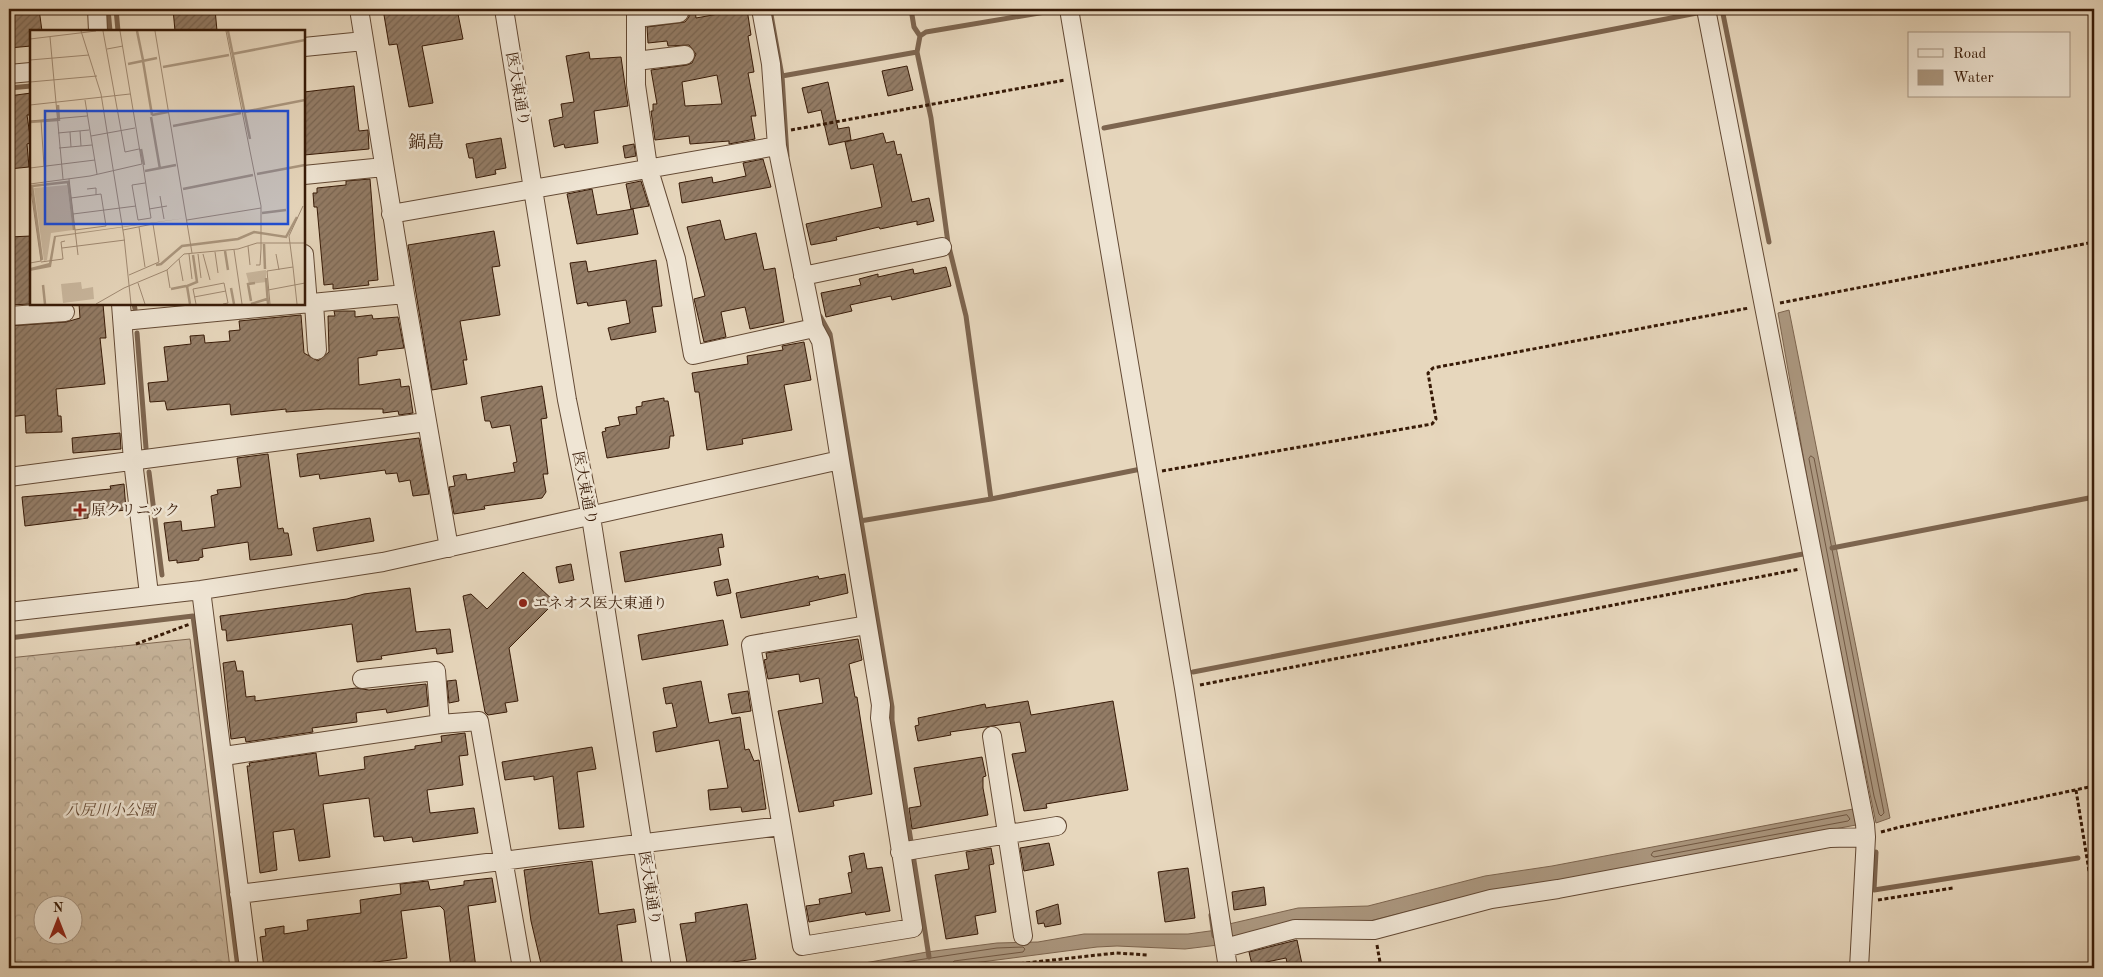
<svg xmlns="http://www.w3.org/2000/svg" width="2103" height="977" font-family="'Old Standard TT','Noto Serif JP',serif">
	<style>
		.forest { fill: url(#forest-crowns); stroke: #806852; fill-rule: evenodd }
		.water { fill: #ab977f; stroke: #7d654f }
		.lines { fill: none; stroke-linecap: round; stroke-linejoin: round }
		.shore { stroke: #715843; stroke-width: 1 }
		.stream { stroke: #7d654f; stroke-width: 5 }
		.building { fill: url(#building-hatch); stroke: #371a07; fill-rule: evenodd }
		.minor-casing { stroke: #634934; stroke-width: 20 }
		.path { stroke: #371a07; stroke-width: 3; stroke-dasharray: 4 2.5; stroke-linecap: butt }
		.minor { stroke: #efe5d4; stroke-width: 18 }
		.poi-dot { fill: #8f2418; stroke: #efe5d4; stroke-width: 2 }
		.labels { text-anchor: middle; stroke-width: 5; stroke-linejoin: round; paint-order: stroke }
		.street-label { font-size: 15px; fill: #371a07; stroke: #efe5d4 }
		.poi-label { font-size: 15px; fill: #371a07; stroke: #efe5d4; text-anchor: start }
		.park-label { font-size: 15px; font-style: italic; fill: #634934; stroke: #efe5d4 }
		.quarter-label { font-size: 18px; fill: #371a07; stroke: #efe5d4 }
		.inset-river { fill: none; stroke: #ab977f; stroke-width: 2.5 }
		.inset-road { fill: none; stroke: #a18b74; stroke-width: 1 }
		.view { fill: #1d4ed8; fill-opacity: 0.15; stroke: #1d4ed8; stroke-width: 2.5 }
		.inset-edge { fill: none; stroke: #371a07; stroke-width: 2.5 }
	</style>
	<defs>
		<pattern id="forest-crowns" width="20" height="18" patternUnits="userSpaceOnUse" patternTransform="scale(1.25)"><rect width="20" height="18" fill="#c9b79e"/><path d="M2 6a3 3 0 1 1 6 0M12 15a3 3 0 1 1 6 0" fill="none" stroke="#ad9d87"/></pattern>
		<pattern id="building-hatch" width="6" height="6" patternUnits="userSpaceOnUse" patternTransform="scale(1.25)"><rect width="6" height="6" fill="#937c66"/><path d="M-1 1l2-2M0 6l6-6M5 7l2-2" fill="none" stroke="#796552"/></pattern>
	</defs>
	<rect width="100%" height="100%" fill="#e7d7bd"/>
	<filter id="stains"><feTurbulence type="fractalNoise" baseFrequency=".004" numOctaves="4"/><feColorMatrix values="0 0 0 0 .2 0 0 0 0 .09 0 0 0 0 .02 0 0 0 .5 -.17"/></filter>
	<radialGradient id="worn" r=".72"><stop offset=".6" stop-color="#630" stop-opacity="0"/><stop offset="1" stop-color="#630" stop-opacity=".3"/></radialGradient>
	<path class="forest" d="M190,639L230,968H9V658ZM42,904H72V934H42Z"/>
	<path class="water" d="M1789,310L1890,818L1876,823L1820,551L1778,313Z
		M1853,809L1856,825L1554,881L1488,891L1370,921L1298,920L1232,939L1229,924L1298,908L1368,906L1485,876L1552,866Z
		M1217,930L1218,945L1185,949L1117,946L1097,947L935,968H836L927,952L997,943L1038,942L1084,934H1188Z"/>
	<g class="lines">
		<path class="shore" d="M1811,456L1814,458L1884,813L1881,816L1879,814L1874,796L1809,459Z
			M1847,815L1850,819L1848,821L1654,857L1651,855L1653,852Z
			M865,968L997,948L1023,947L1025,949L1023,952L954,961L949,968"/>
		<path class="stream" d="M108,9L110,31
			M116,9L118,31
			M770,9L782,76L787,156
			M911,9L914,27L920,36
			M1722,9L1769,242
			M917,52L931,118L948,243L966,316L991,499
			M782,76L917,52L920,36L926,32L1063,9
			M9,88L31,86
			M1104,128L1697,13
			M134,304L135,309
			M820,316L830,334L892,707V720L929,957
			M137,333L146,448
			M149,472L162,575
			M860,521L991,499L1141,469
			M1832,548L2094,497
			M9,638L193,616L238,968
			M1193,672L1803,554
			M1876,852L1874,890L2078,858
			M1211,915L1214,936"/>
	</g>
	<path class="building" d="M9,9H39L42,31H31V46L9,48Z
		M173,9H215L217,31H175Z
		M383,9H457L463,39L422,46L433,103L409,107L397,44L389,45Z
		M688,9H695L696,18L735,11V9H747L751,35L748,36L754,72L748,73L756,116H751L755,139L729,144V141L690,144L689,136L655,140L651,111H653V104H657L651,70L687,65L692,63L696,54L689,45L668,46L667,41L648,43L647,27L685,22L689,17ZM717,75L722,104L685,106L682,82Z
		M589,52L590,59L621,57L628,106L594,111L598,143L565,148L564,144L554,147L549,120L563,117L561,104L574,102L566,56Z
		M907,66L913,90L888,96L882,71Z
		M828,82L838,129L849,127L851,140L829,145L821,110L808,113L802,88Z
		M354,86L359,131L368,130L369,149L304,155V92Z
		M31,93V115H27L31,143L27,144L29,167L9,169V136H13L9,96Z
		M883,133L886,143L894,141L897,155L901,154L912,202L929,198L934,221L917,225V221L880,229L879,227L836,237L837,240L811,245L806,224L882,207L873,164L851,169L845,142Z
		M501,138L506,168L495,170L496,174L476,178L473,158H469L466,144Z
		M634,144L636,156L625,158L623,146Z
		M763,159L771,187L682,203L679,183L712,177L713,183L746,176L743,163Z
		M370,179L378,280L368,281L369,285L333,289V284L324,285L317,207H314L313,193H317V188L346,185V181Z
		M641,181L649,206L631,209L626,184Z
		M592,189L597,215L633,209L638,234L577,244L567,194Z
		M720,220L725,240L756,233L764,270L775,268L784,322L750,329L745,307L721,312L726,337L704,342L694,299L705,296L687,227Z
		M494,231L500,266L492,267L500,315L460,321L467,360H463L467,384L432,390L408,245Z
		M31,236V304L9,305V237Z
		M656,260L662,306L652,307L656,332L611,340L608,328L630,323L626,300L588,306L587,302L577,304L570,263L586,261L588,272Z
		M946,267L951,286L892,300L891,296L850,305L852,311L826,317L821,293L861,285L859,279L878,274V277L913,269L914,274Z
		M79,304H103L106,338H100L105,384L56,389L58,416H61L62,432L26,433L25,415L9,417V326L66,322L80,318Z
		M334,311H355V317L372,315L373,319L398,317L404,348L377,351V355L358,358L359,385L400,379L401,387L409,386L413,413L399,415L398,411L383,413V409H326L286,412V409L231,415L230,404L167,410L165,401L150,402L148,383L168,381L164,347L191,344L190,336L204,335L205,343L230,341L229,331L240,330L239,321L301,315L304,353L318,361L329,352L328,316H335Z
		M804,342L811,380L784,385L792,430L742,439L743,444L707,450L699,392H695L692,373L748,364L747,356L783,350L782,346Z
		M542,386L547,418L541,419L548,474H543L546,492L542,498L484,506L485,509L454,514L449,487L455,486L453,476L466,474L467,480L515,472L513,463L517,462L510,425L492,428L490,421H485L481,397Z
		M664,398V401H668L674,436H670L669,448L607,458L602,432L606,431L605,428L620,425L618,417L637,414L636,407L642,406V402Z
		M120,433L121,449L73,453L72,438Z
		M419,438L429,494L413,496L410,480L399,482L397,473L386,474L385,470L320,479L319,474L300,477L297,454Z
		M268,454L278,529L283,528L284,533H288L292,555L250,560L248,542L202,549L203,557L199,558V560L177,563V560L169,561L164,523L181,521L182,531L215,527L211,496L218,494L217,490L241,487L237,458Z
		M124,484L126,510L88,514V518L25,526L22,497L111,489L110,486Z
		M370,518L374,541L317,551L313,528Z
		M722,534L724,547L718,548L721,565L625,582L620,552Z
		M571,564L574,580L559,583L556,567Z
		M523,572L555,602L509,648L518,701L505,703L507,712L488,715L485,712L463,596L471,594L487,609Z
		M845,574L848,593L809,602L810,605L741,618L736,593L818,576L819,579Z
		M728,579L731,593L717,596L714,582Z
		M410,588L416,632L450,629L453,652L437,654L436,648L381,656L382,659L357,662L352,624L227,641L226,630H222L220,616L347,599L364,594Z
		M723,620L728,645L642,660L638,635Z
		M858,639L862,660L849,664L855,697H857L872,794L833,801L834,806L799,812L778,711L823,703L819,678L800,682L799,674L768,679L764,660L767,659L766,653Z
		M235,661L237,671H243L246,697L255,696V701L356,688L369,690L426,684L428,706L387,713L386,709L356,713L357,722L312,728L313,732L246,742L245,737L231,739L223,663Z
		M456,680L459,701L449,703L447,681Z
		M701,681L709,723L740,717L745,750L749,749L754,761L759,760L766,809L742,812L741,807L710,810L708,790L728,788L719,740L656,752L653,732L677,727L672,703L666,704L663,688Z
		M748,691L751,711L732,714L728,694Z
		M1028,701L1031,715L1113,701L1128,790L1046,804L1047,808L1024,811L1012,754L1026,752L1020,722L950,732L951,735L918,741L915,726L919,725L918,718L985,704L986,708Z
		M465,733L468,755L459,756L463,785L427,790L430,813L474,808L478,833L413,842L412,837L384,841L383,836L374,837L369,798L323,804L330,857L299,861L294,829L273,832L277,870L260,873L247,766H250L249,763L316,753L319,776L365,769L364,757L415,749V746L442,742L441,736Z
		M592,747L596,769L577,772L584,827L559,829L553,776L534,780V776L505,780L502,762Z
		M982,757L986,776L983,777V788L988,815L912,829L909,808L921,806L914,768Z
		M1049,843L1054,865L1024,871L1020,848Z
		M991,848L994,864L989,865L996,912L975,916L978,934L946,939L935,875L969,869L966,852Z
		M864,853L867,869L882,867L890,911L866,915L865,912L809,922L806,906L820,904L819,899L852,893L848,873L852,872L849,856Z
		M592,861L599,914L634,909L636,922L617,925L623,968H542L531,921L524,870Z
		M1188,868L1195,918L1165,922L1158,872Z
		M492,878L496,902L468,906L476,968H451L444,910L440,906L401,911L407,958L352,965L353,968H264L260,937L266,936L265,929L284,926V934L308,930L307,920L361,913L360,900L401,894L400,884L428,881L430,890L464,885V881Z
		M1264,887L1266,905L1234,910L1232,892Z
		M747,904L756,959L688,968L680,924L696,922L695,913Z
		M1058,904L1061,924L1045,927L1044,923L1038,924L1036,911Z
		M1297,940L1302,964L1288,967L1286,958L1252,965L1249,952Z"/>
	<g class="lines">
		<g class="minor-casing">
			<path id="minor" d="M97,9L98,31
				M359,9L405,294L449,548
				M504,9L567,400L591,517L662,968
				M636,9V85L648,167L676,259L693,355L814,328
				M1069,9L1184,688L1228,968
				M1706,9L1865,824L1866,837L1859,968
				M636,18L679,13
				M304,47L364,41
				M636,61L685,55
				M9,74L31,72
				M304,175L384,167
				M391,214L777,146
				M304,254L308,304
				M803,276L942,247
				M314,303L317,350
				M121,304L133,461L149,594
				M9,316L65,312
				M123,321L405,294
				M840,460L881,705L880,718L913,928L802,946L751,645L867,625
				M9,477L426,422
				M201,590L249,968
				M9,612L201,590L383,562L840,460L821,341L814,328L777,146L771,64L761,9
				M362,679L436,671L440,724
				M992,736L1023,936
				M224,756L440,724L479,721L522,968
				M900,852L1057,826
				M239,894L781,826
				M1225,948L1295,929L1374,930L1491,899L1558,889L1830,838L1866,837"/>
		</g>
		<path class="path" d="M791,130L1065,80
			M1780,303L2094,242
			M1162,471L1432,424L1436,419L1428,373L1433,368L1749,308
			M136,644L190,624
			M1200,685L1800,569
			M2076,790L2094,902
			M1881,832L1900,827L2094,786
			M1878,900L1953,888
			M1377,945L1381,968
			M2094,946V950
			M981,968L1116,953L1148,955"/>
		<use href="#minor" class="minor"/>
	</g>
	<g class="poi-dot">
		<path d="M77.5 502.5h5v5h5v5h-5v5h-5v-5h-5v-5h5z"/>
		<circle cx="523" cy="603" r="5"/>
	</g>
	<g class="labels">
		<g class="street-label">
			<text transform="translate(518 89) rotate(80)" y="5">医大東通り</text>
			<text transform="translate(585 488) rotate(79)" y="5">医大東通り</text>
			<text transform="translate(650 888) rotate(81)" y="5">医大東通り</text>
		</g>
		<g class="poi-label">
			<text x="91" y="515">原クリニック</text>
			<text x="533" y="608">エネオス医大東通り</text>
		</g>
		<g class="park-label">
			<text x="110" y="815">八尻川小公園</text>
		</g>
		<g class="quarter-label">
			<text x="426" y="148">鍋島</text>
		</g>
	</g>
	<g transform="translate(30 30)">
		<rect width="275" height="275" fill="#e7d7bd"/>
		<path d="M37,155L43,200L21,203L17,230L14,231L4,158ZM236,240V252L219,254L216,243Z" fill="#c9b79e"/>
		<path d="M51,252L52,259L63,257L64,269L33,273L31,254Z" fill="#c9b79e"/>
		<path d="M156,188L26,207L21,237L0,241V238L19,233L24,206Z" fill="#ab977f"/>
		<path class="inset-river" d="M107,1L113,30M198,1L220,109M202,24L275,10M113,31L122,85M98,34L127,28M133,37L199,25M28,75L29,91M214,82L275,70M122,85L138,82M121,87L130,139M0,92L27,90M143,96L211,83M111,119L114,135M115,141L146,135M227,144L275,135M153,159L223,145M232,183L256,180M234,214L235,239M195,221L198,240M12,230L2,156L38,152L44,200M126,235L131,234L152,216L208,209L224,202L256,207L267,187M236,248L238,274M13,255L15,274M201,258L204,274M141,259L156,256M221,271L218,254L225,253M160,274L157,256L167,252L163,225M221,274L237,269"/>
		<path class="inset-road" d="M51,1L71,64L94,207L101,274M73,1L95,122L109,119M125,1L162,223M196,1L231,176V219L230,235H226M20,7L33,149M0,9L66,1M77,19L93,16M0,30L59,25M0,52L67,46M55,70L67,144M0,75L100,64M11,90L14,136M0,91L57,86M50,101L51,116M40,102L41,117M28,103L59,100M61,106L105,98M29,118L62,115M113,135L117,162L121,188L108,190L102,155L115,153M0,138L65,130M39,149L48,225M0,154L60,146L112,134L90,1M0,154L11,231L0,233M57,159L66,158V165M130,166L134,189M41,168L71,164L76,196L45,200M119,179L137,176M43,184L106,176M157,190L231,178M109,197L115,237M93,200L123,194L129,232L99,245M218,216L220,235M32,218L95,210M204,220L212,274M185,222L188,243M159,224L162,249M168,224L171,248M173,224L180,250M246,224L249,240M149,229L153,251M11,232L33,229L31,212L35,211M263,237L259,206L273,176M137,240L140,258M108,253L115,274M238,260L275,253M164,267L196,261M66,274L94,258L137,240L154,224L208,219L227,213H275M166,274L163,259L194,253L198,273L193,274M240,274L237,241L263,237L267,274"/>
		<path class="view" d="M15,81H258V194H15Z"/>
		<rect width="275" height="275" class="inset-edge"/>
	</g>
	<rect width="2103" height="977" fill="none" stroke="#e7d7bd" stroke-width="30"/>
	<rect x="10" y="10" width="2083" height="957" fill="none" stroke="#371a07" stroke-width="2.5"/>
	<rect x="15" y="15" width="2073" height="947" fill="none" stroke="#371a07"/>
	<rect x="1908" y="32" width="162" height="65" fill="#efe5d4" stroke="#a59482"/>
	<rect x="1918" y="49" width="25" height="8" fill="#efe5d4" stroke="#a59482"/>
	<text x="1953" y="58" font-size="15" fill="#371a07">Road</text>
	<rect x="1918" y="70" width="25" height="15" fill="#ab977f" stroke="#a59482"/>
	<text x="1953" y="82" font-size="15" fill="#371a07">Water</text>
	<g transform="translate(58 920)"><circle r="24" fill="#efe5d4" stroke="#a59482"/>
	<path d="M0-4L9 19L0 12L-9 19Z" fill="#8f2418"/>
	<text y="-8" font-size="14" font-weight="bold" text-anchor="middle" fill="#371a07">N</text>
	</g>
	<rect width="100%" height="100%" filter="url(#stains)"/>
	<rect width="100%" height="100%" fill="url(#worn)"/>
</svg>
